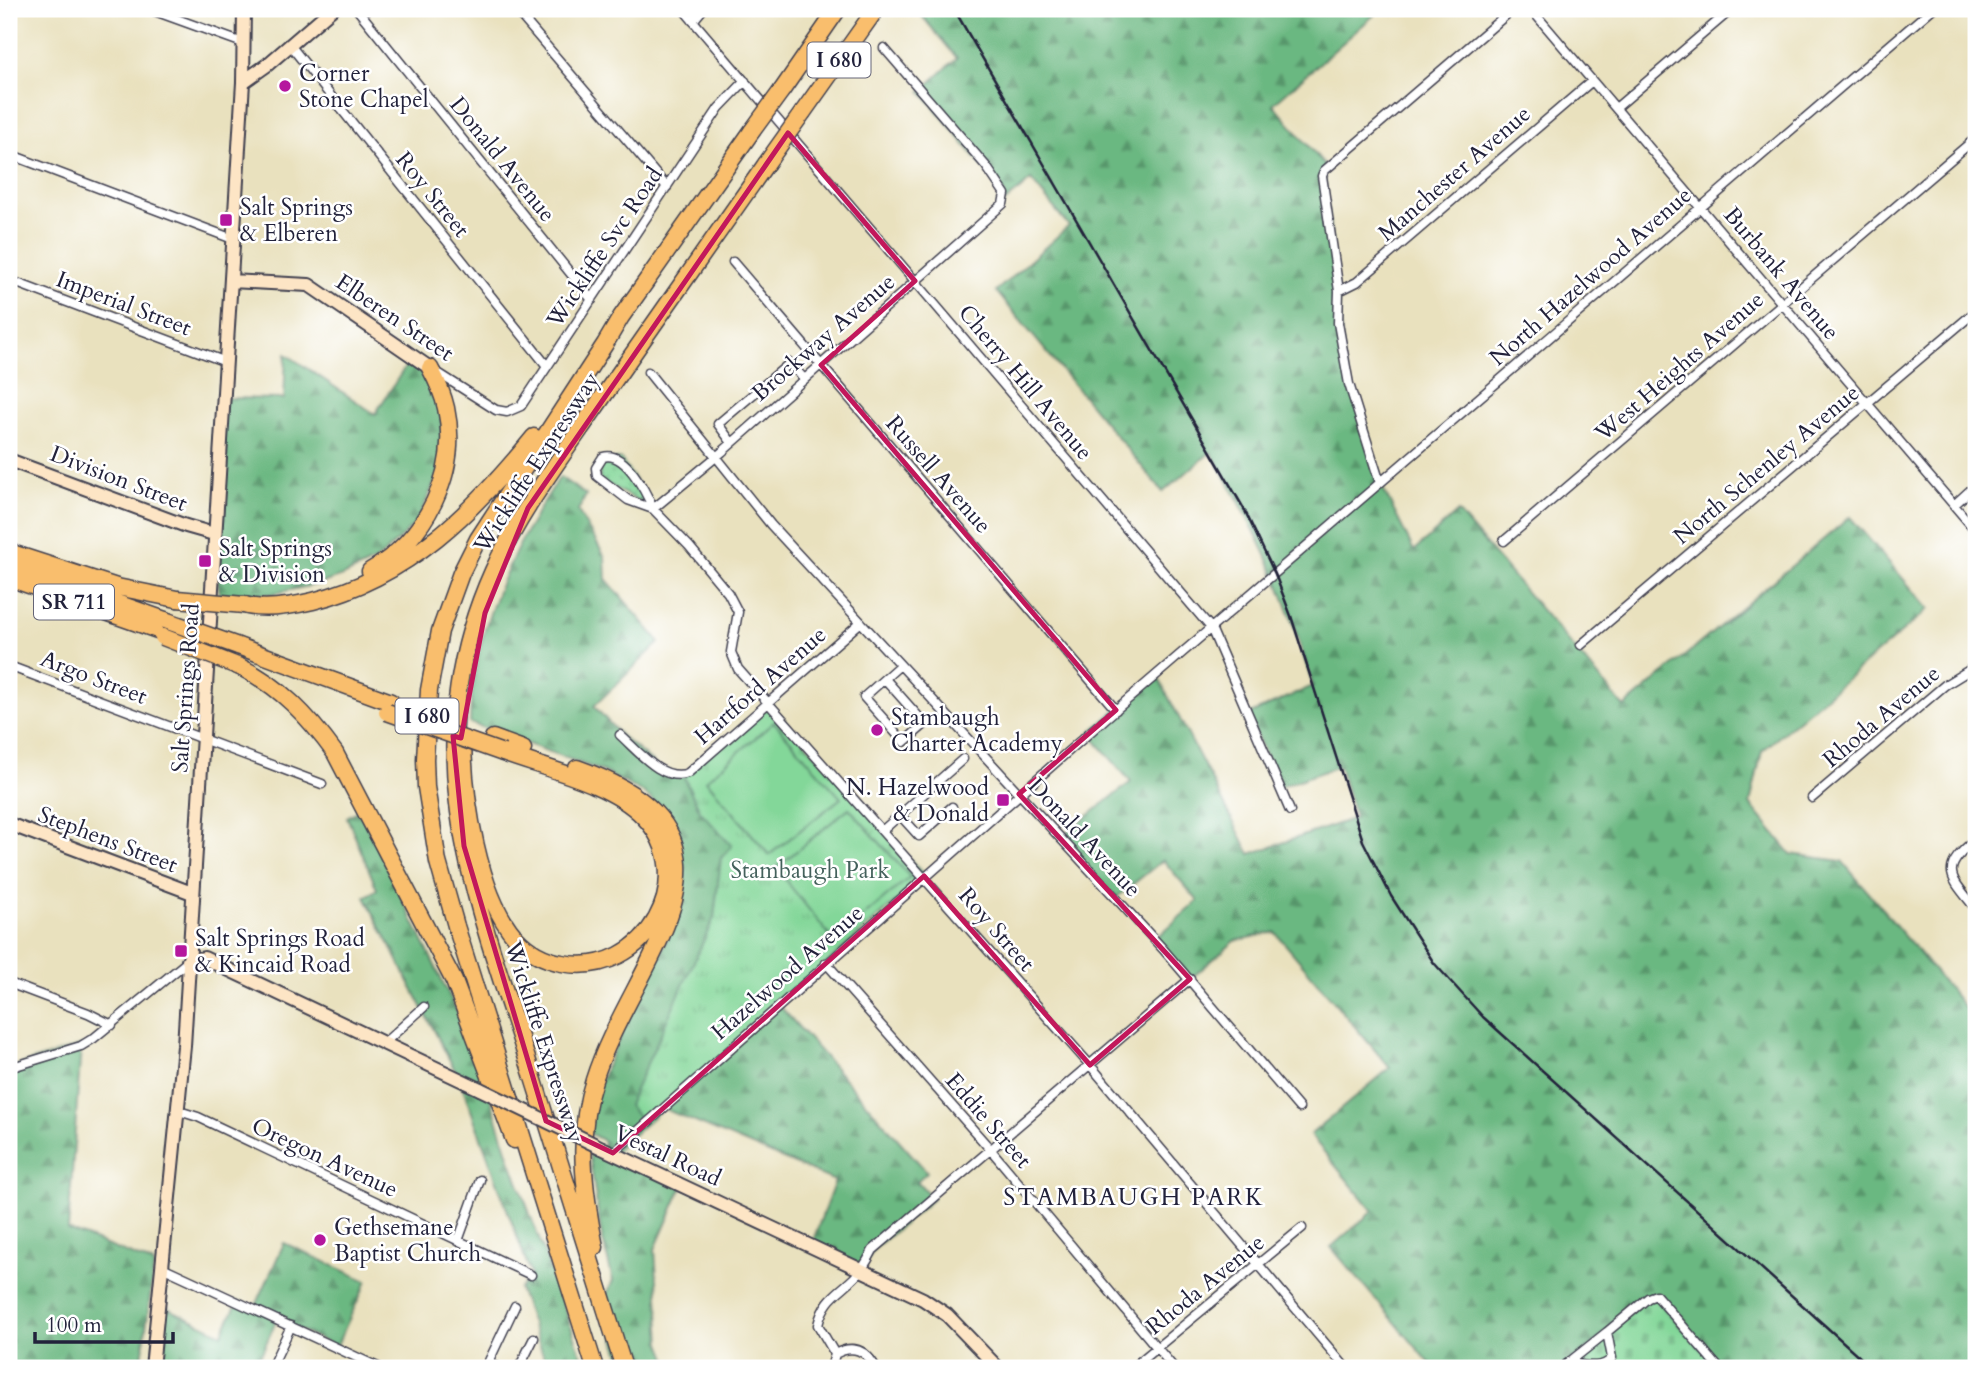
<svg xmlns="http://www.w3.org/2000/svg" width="1985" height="1377" font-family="Cardo,serif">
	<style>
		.grass { fill: url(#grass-dots); stroke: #527c6a; stroke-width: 2 }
		.forest { fill: url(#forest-firs); stroke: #466d5e; stroke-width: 2 }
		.cemetery { fill: url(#cemetery-stones); stroke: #527c6a; stroke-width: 2 }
		.park { fill: url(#park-tufts); stroke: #527c6a; stroke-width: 2 }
		.garden { fill: #83d799; stroke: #527c6a; stroke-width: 2 }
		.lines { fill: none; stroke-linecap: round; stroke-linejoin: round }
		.street-casing { stroke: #403f4f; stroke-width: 11 }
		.secondary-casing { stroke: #403f4f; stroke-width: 16 }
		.highway-casing { stroke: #403f4f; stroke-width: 19 }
		.street { stroke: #fff; stroke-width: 8 }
		.secondary { stroke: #fde5c5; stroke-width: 12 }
		.highway { stroke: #f9be6d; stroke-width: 16 }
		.rail { stroke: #22223b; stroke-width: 2.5 }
		.secondary-bridge-casing { stroke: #403f4f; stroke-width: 16; stroke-linecap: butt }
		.highway-bridge-casing { stroke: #403f4f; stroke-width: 19; stroke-linecap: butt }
		.secondary-bridge { stroke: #fde5c5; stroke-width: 12 }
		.highway-bridge { stroke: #f9be6d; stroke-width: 16 }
		.marked { fill: none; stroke: #c2185b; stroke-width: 5; stroke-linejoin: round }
		.poi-dot { fill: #b5179e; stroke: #fff; stroke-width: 2.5 }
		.labels { text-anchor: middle; stroke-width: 5; stroke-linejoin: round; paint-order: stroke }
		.shield { fill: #fff; stroke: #646476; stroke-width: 2 }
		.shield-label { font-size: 21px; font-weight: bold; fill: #22223b }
		.poi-label { font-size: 23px; fill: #22223b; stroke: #fff; text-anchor: start }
		.street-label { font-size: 23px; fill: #22223b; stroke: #fff }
		.park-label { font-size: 23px; fill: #44615c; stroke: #fff }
		.neighbourhood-label { font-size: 24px; letter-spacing: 2px; fill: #22223b; stroke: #fff }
	</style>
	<defs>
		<pattern id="grass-dots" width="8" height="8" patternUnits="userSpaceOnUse" patternTransform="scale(1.75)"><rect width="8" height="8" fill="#83d799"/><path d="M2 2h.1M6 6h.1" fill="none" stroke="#71b885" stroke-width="1.8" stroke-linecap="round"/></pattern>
		<pattern id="forest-firs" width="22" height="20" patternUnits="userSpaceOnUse" patternTransform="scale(1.75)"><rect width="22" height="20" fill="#6ab881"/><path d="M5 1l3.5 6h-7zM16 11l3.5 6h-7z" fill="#57956b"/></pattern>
		<pattern id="cemetery-stones" width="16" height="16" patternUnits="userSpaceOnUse" patternTransform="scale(1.75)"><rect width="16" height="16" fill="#83d799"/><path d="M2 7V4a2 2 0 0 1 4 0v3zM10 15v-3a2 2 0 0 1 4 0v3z" fill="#71b885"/></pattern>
		<pattern id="park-tufts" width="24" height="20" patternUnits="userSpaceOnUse" patternTransform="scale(1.75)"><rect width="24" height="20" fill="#83d799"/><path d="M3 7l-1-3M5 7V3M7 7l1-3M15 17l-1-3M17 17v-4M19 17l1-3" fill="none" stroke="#71b885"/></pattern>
	</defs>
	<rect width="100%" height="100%" fill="#fff"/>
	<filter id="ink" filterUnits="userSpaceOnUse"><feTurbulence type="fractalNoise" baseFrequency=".0143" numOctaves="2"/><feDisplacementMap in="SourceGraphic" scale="14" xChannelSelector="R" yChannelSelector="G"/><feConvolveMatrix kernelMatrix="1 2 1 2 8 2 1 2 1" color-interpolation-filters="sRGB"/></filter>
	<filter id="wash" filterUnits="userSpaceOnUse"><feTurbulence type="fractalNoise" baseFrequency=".00686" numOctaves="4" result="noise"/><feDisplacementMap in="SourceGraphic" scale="28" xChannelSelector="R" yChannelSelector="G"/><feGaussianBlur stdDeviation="1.57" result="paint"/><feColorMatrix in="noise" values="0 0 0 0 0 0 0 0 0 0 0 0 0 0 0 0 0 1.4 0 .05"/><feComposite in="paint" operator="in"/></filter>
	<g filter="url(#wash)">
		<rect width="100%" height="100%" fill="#e9e1be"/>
		<path class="grass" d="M621,459L653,509L600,480L599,461Z"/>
		<path class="forest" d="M916,9H1381L1273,104L1327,168L1324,171L1344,360L1380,483L1414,551L1458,512L1624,707L1850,517L1929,609L1762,751L1750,804L1791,854L1842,861L1976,1021V1368H1780L1770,1357L1757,1368H1434L1331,1247L1373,1211L1310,1135L1390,1068L1275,932L1235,941L1190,979L1155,939L1198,901L1163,860L1116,898L1060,838L1131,782L1089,733L1157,675L1250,854L1355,818L1339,766L1279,787L1248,715L1313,686C1301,648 1290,609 1274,573C1256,531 1234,491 1211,452L1163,492L996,291L1069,226L1031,180L1003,204L1005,194L921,91L957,58Z
			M286,354L375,414L409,361L431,382L442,415L441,468L417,522L377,560L343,576L319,584L271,594H220L214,560L223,398L284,399Z
			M560,477L586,495L578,511L605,557L606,579L660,642L594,706L620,735L659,768L683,775C694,804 711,825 733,846L721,858L714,918L645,1124L614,1153L683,1185L655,1249L661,1343L671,1368H624L603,1301L613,1281L601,1232L589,1153L600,1157L604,1141L589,1133L593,1102L606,1067L678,916L684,873L669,821L650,798L639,790L602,771L470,723C472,633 510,551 560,477Z
			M359,810L473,1044L510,1159L586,1368H548L519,1289L531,1275L460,1080L365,897L377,889L347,817Z
			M779,1005L927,1172L917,1181L933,1199L873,1250L862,1270L811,1246L835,1181L662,1108Z
			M81,1046L68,1230L154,1264L141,1368H9V1068Z
			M284,1243L367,1281L336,1347L277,1319L255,1368H152L159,1304L222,1334L238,1301L255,1308Z"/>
		<path class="cemetery" d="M1652,1295L1719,1368H1562Z"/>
		<path class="park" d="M769,703L925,876L645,1124L628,1105L714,918L721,858L732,846L700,811L683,775Z"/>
		<path class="garden" d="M774,722L841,798L769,855L706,780Z
			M849,808L910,877L834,941L776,868Z"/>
	</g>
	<g filter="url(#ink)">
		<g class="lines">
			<g class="street-casing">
				<path id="street" d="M149,9L243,43
					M357,9L592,300
					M515,9L667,187
					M683,9L1211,628L1290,811
					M1531,9L1976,531
					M693,21L703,9
					M290,45L547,366
					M884,48L986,166L1005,194L1003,204L722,452L653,509C646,492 625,450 603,457L596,468L597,476L628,500L653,509L689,546L728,593L738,612L731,652L738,669L1090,1065L1346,1368
					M1616,108L1732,9
					M9,154L233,239
					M733,262L1116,710
					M9,280L226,362
					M1339,291L1357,282L1592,81
					M435,371L496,410L507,412L521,406L719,108L745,81
					M648,372L771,525L1163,949L1299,1108
					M732,443L718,424L790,363L804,379
					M1380,483L1349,384L1338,323L1339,291L1322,176L1324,171L1513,9
					M1954,505L1976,485
					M1504,541L1976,138
					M1581,645L1976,311
					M9,666L322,784
					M885,679L925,724L904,742L864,697L900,665
					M620,735C637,750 663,783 688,773L861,622
					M1812,798L1945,685L1976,666
					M900,815L919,836L952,807
					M883,830L963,759
					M1976,839C1939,870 1949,875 1976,909
					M826,963L991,1150L1174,1368
					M9,983L88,1013L112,1025
					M383,1044L424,1007
					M9,1068L81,1046L94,1038L188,961
					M179,1111L198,1117L531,1275
					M613,1153L1105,719L1932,9
					M458,1241L480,1180
					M162,1267L380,1368
					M835,1354C853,1344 866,1350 876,1368
					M1568,1363L1607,1332
					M271,1368L291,1326
					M499,1368L488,1363L515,1306
					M519,1368L534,1338
					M834,1368L832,1365L835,1354L818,1325C825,1294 845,1291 862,1269C866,1263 870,1256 873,1250L1190,979
					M1132,1368L1302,1228
					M1562,1368L1568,1363C1583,1365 1602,1371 1612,1358L1607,1332L1648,1298L1656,1295L1719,1368"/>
			</g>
			<g class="secondary-casing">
				<path id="secondary" d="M243,82L267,65L332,9
					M231,281L309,285L430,368
					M9,460L186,526L214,534
					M9,824L192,893
					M188,961L204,958L480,1089
					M602,1148L923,1299L947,1315L998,1368
					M152,1368L184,1046L243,82L244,9"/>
			</g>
			<g class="highway-casing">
				<path id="highway" d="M782,90L838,9
					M803,112L876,9
					M9,552L117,587L177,599
					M9,565L165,620
					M370,571C426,539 460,472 446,408C443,394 437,381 430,368
					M9,578L163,632
					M244,605C265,611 292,606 313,601C409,577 474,511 534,437
					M238,646L391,702
					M240,667C280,686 309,717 335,753L454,981L514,1140
					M493,738L523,749
					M463,741C464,797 478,896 516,938C528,951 545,960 562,963C646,979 703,877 643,816C610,782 546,769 503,753
					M577,768C772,837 632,959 594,1080C576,1134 584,1192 595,1247
					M595,1368L456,926L438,862L426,787L425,759L429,690L440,631L461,573L478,539L605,344L621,317L752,131
					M624,1368C593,1269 562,1170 531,1071C475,896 412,751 493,571C519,513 559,460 595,408C652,327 709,245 766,164"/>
			</g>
			<use href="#street" class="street"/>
			<use href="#secondary" class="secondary"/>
			<use href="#highway" class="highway"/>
			<path class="rail" d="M954,9L1244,509L1275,574L1291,616L1363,841L1391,896L1434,963L1483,1017L1872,1368"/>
			<g class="secondary-bridge-casing">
				<path id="secondary-bridge" d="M480,1089L602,1148"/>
			</g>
			<g class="highway-bridge-casing">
				<path id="highway-bridge" d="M752,131L782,90
					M766,164L803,112
					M177,599L244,605
					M165,620L238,646
					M163,637L240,667
					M387,712L503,753"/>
			</g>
			<use href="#secondary-bridge" class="secondary-bridge"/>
			<use href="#highway-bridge" class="highway-bridge"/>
		</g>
	</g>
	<path class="marked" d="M788,133L915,281L821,365L1116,710L1019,794L1190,979L1090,1065L924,876L613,1153L546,1121L464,846L453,736L461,738L485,613L528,508Z"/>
	<g class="poi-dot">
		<circle cx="285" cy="86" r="7"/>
		<rect x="219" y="213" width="14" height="14" rx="3.5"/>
		<rect x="198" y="554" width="14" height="14" rx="3.5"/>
		<circle cx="877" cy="730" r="7"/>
		<rect x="996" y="793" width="14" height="14" rx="3.5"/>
		<rect x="174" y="944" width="14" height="14" rx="3.5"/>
		<circle cx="320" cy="1240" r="7"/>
	</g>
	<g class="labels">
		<g class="shield">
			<rect x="807.5" y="42.5" width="63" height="35" rx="5"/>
			<rect x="34" y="584.5" width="80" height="35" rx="5"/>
			<rect x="395.5" y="698.5" width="63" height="35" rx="5"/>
		</g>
		<g class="shield-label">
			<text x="839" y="67">I 680</text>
			<text x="74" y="609">SR 711</text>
			<text x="427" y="723">I 680</text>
		</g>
		<g class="poi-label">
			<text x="299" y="81">Corner<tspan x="299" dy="26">Stone Chapel</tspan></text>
			<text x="240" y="215">Salt Springs<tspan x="240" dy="26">&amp; Elberen</tspan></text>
			<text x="219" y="556">Salt Springs<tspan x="219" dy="26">&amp; Division</tspan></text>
			<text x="891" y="725">Stambaugh<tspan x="891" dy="26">Charter Academy</tspan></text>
			<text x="989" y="795" text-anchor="end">N. Hazelwood<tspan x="989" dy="26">&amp; Donald</tspan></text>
			<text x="195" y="946">Salt Springs Road<tspan x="195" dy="26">&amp; Kincaid Road</tspan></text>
			<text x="334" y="1235">Gethsemane<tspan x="334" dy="26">Baptist Church</tspan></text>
		</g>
		<g class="street-label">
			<text transform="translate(503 159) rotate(51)" y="8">Donald Avenue</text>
			<text transform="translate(1454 173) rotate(-41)" y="8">Manchester Avenue</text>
			<text transform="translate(433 194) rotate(51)" y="8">Roy Street</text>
			<text transform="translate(604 247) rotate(-56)" y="8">Wickliffe Svc Road</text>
			<text transform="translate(1782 273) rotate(50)" y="8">Burbank Avenue</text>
			<text transform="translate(1590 276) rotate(-41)" y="8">North Hazelwood Avenue</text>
			<text transform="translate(124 303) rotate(21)" y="8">Imperial Street</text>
			<text transform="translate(395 317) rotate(34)" y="8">Elberen Street</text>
			<text transform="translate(823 337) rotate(-41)" y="8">Brockway Avenue</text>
			<text transform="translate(1679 366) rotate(-41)" y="8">West Heights Avenue</text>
			<text transform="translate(1026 382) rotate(50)" y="8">Cherry Hill Avenue</text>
			<text transform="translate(536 462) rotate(-57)" y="8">Wickliffe Expressway</text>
			<text transform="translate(1766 464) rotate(-40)" y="8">North Schenley Avenue</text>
			<text transform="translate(939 474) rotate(49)" y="8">Russell Avenue</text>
			<text transform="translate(119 478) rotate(21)" y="8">Division Street</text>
			<text transform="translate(94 677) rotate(21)" y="8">Argo Street</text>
			<text transform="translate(760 685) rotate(-41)" y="8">Hartford Avenue</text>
			<text transform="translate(185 688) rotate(-86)" y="8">Salt Springs Road</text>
			<text transform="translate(1881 716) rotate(-40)" y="8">Rhoda Avenue</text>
			<text transform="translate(1085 837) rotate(47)" y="8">Donald Avenue</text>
			<text transform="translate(108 839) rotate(21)" y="8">Stephens Street</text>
			<text transform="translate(997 929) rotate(49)" y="8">Roy Street</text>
			<text transform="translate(787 972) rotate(-41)" y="8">Hazelwood Avenue</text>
			<text transform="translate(545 1042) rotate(72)" y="8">Wickliffe Expressway</text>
			<text transform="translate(989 1120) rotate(49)" y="8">Eddie Street</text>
			<text transform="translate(668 1155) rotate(25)" y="8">Vestal Road</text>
			<text transform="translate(325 1157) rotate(25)" y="8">Oregon Avenue</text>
			<text transform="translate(1205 1284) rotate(-39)" y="8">Rhoda Avenue</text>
		</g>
		<g class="park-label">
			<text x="810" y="878">Stambaugh Park</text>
		</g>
		<g class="neighbourhood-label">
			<text x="1134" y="1205">STAMBAUGH PARK</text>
		</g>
	</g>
	<rect width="1985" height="1377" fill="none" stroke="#fff" stroke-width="35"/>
	<path d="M35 1332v10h138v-10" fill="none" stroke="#22223b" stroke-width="3.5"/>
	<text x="46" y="1332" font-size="21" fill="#22223b" stroke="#ffffff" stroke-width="5" paint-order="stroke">100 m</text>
</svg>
